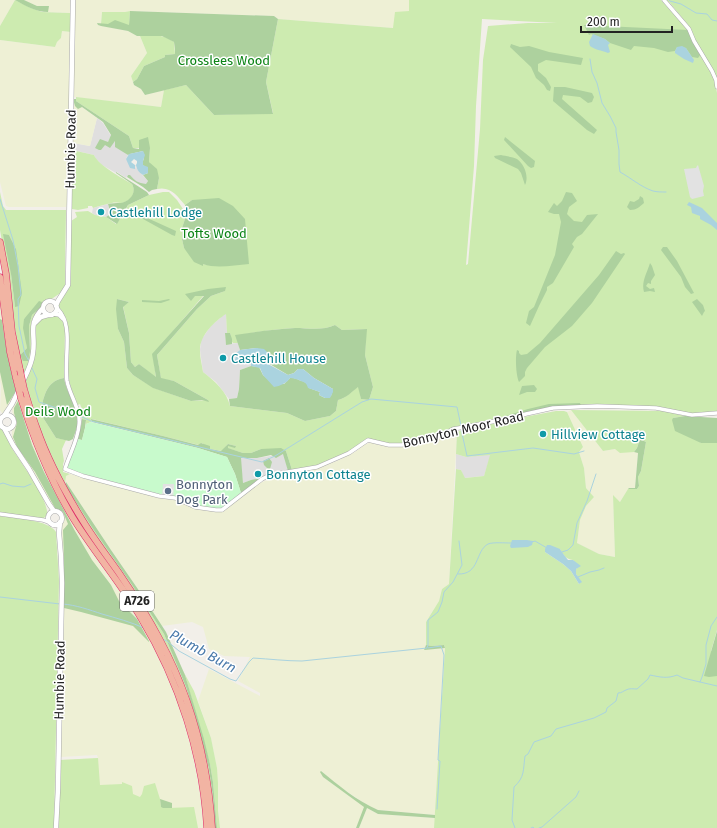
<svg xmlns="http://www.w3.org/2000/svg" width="717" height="828" font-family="'Fira Sans',sans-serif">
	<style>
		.residential { fill: #e0dfdf }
		.farmland { fill: #eef0d5 }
		.grass { fill: #cdebb0; fill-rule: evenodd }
		.forest { fill: #add19e }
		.park { fill: #c8facc }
		.parking { fill: #e2e2e2 }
		.water { fill: #aad3df }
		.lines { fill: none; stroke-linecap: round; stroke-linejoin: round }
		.stream { stroke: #aad3df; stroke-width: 1 }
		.minor-casing { stroke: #a9a9a9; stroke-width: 4.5 }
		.tertiary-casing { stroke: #a9a9a9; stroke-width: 5.5 }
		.trunk-casing { stroke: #dc2a67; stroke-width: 7 }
		.minor { stroke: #fff; stroke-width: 3.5 }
		.tertiary { stroke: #fff; stroke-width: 4.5 }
		.trunk { stroke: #f2b4a3; stroke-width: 6 }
		.trunk-bridge-casing { stroke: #dc2a67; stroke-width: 7; stroke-linecap: butt }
		.trunk-bridge { stroke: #f2b4a3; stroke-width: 6 }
		.culture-dot { fill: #0f9aa8; stroke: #fff; stroke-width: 1.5 }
		.service-dot { fill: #5c6f8a; stroke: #fff; stroke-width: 1.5 }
		.labels { text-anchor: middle; stroke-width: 3; stroke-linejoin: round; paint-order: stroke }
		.shield { fill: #fff; stroke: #646464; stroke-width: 1 }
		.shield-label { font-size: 12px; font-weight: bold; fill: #222 }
		.park-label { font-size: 13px; fill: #0c8416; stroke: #fff }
		.street-label { font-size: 13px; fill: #222; stroke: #fff }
		.culture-label { font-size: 13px; fill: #0d838f; stroke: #fff; text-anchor: start }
		.service-label { font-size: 13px; fill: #4e5e75; stroke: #fff; text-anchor: start }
		.water-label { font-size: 14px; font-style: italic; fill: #4a7aab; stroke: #fff }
	</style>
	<rect width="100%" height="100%" fill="#f2efe9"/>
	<path class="residential" d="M97,118L103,123L111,136L108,142L105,145L116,141V145L128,155L126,159L136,168L135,165H136L137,169L148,181L146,185L139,184L128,175L126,178L117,172L116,173L102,165L96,159L94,155L73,150L75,148V144L73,143L90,146Z
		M108,204L110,212L109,215L106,217L95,215L92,213L93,208Z
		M226,313L227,333H225L226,344L238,343L240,350L236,353V358L234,360L240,362L247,358L251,361L252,364L251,366L240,370L239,389L237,398L229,399L216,382L203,372L200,350L201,340L211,326Z
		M284,454L288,471L254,480H251L243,483L240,458H257Z
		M456,454L466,457L491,454L484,476L464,478L461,470L456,469Z"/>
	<path class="farmland" d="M0,0H15L0,26Z
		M24,0H71L70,13L48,12V7L36,6Z
		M75,0H409V11L393,28L278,19L274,16L130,11L125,12H102L101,24L98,23V25L128,31L137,36H140L147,53L131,76L134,85L141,89L145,95L164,90L161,107L73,97Z
		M62,31L71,32L67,204L66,207H9L6,206L0,182V40L55,47L57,42L61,38Z
		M74,102L75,105L82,107L97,118L90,146L73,143Z
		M0,297L19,400L34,444L133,609L151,641L168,676L177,699L191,746L197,775L202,805L204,828H164L126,824L60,760L98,758L97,755L60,757L61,534L63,516L61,512L53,508L12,440V431L15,425V422L12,410L14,403L16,401L15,395L7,409L4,413H2L0,410L1,386L0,380Z
		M571,410L603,451L615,449L638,452L635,488H629L620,502L613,496L615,557L599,554L577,543L580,520L586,506L594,497L586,488L584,468L579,452L583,447L567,412Z
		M453,432H457L449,584L442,589L439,601L426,622V645L424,649L445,648L435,815L378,810L370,807L340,787L321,771L323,777L365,807L356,828H220L218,811L217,768L211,738L198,701L209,669L260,696V693L238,681L250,657L224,656L209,649L203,627L192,622L162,626L142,595L111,550L66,482V476L70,474L164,499L177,500L192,508L201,510L223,511L260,483L272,478L312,470L337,461L355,452L364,445L369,443H376L389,446L398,447L445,437Z
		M367,808L378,814L435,818L434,828H359Z"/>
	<path class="grass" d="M15,0L31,8L42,12L70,13L71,32L62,31L61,38L57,42L55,47L0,40V26Z
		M409,0H661L688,30L707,65L715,82L717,93V411L692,414L666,408L567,407L487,421L442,434L399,444L387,443L370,440L349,451L313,467L292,470L286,451L261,449L251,453H243L227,448L228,446H236L228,444L222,451L210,449L202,443L199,445L163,436L92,419L91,422L86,424V420L82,419V416H84L80,404L78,405C73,395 69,384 68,372C67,356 71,338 67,322C65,316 61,311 58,306C60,298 67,294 69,286L71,221L77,217L75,212L88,211L95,215L106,217L116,224L124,214L128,205L149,195L163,192H169L177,200L185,212V219L182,228V239L184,248L203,264L208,265L192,200L185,205C177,196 171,186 157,189L159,178L149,162L150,148H133L129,136L76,101V97L161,107L164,90L186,85L214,115L273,113L266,82L278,19L393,28L395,12L409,11ZM482,19L557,23H528L488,26L483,60L480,129L468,264L466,265L474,166L476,106ZM225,291L211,296L197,309L157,355L161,379L174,381L208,400L191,401L154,388L133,375L127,368L124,342L118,329L117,299L129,302L123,306L129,333L131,362L135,367L139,364L156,378L153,354L204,295L195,296ZM226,314L227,333H230L232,342L233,343H238L236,336C255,332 275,329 295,328C308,328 323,331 335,325L342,330L366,329L365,355L373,387L369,400L361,399L359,386C353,390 345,399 338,400L336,411L330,416L305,421L287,413L230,406C227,392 215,381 203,372C202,365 200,358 200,351C199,336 215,321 226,314Z
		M665,0H717V82L696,42L688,25L670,3Z
		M130,11L129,25L101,24L102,12H125Z
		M140,36C154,36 162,33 174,42L175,54L165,55V57L144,66L137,79L133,82L131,76L147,53Z
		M72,150L94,155C98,165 122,178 132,184C137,193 131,201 122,203C119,203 115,202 112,203C106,204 99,206 93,208L92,206H88V208L78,210L72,209L71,207Z
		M0,192L3,206L6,210H66L65,269V286L62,292L53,298L45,302L33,317L31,324L32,350L28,365L24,375L19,354L13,316L7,271L0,230ZM9,235L16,249L15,307L11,274ZM41,307L32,315L29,326L30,351L20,355L27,348L24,319Z
		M58,315L62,320L65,327L64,378C45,381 44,398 40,413L56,438L66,440L62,449L64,461L63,464V472L70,474L66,476L65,485L93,529L132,585L164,634L186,687L194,713L209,769L213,797L215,828H214C208,759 192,693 159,632C152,620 144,608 136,596C113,562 88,529 68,493C61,482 56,469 51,457C46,445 39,432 35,418C31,406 29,393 25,380C31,371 34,361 35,350C38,328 25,318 58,315Z
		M571,410L665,411L685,416L673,418L701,443H717V630L711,651L717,653V828H434L445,648L444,645L432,646L426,645V622L439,601L442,589L449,584L456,469L461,470L465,478L484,476L490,455L466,457L456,454L457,432L468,428L524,417L556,411H564L567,412L583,447L579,452L584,468L586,488L594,497L586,506L580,520L577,543L599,554L615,557L613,495L620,502L628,489H637L639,486L638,477L641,471L646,442L640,439L637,448L634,452L620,453L615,449L603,451ZM560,549C563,555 566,559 573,560L578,567L576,569V574L581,582L579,584L571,571L563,564L545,552Z
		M0,426C2,429 4,431 6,433C7,437 8,441 10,445C18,459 48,498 47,513C47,516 46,516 44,518L40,519L0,513Z
		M0,516C14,518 49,520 56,532L59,580L54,828H0Z
		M182,669L194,691L211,738L217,768L218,783V811L220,828H217L213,782L210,764L185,675Z
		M98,758L100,785L122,784V782L132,786L133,794L140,797L142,794L144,786L155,783L160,799L161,807L169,808L194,807L198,828H58L60,760Z"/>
	<path class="forest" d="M15,0H24L37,6H49L48,12C36,12 26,6 15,0Z
		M130,11L274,16L278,19L266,82L273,114L214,115L186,85L145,95L141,89L134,85L133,82L137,79L144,66L165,57V55L175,54V49L174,42L162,36H137L128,31L101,26L98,25L97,23L108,24L115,20L129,25Z
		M584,25L688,30L701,54L698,58L692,57L686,48L677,47L675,51L668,52L654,48L634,46L631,50L610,43L605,39L591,34L589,35Z
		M511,44L520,47L529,46L549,52L583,58L581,65L546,60L538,64V71L546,78L551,87L550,91L547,90L544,85L536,78L531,67L510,47Z
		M554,87H565L592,93L594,97L592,102L588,103L580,97L563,95L562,99L597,130L594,134L587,130L553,101Z
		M73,99H76V101L129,136L133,148L139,149V140L148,137L150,148L149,162L157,169L159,178L157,189L152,190L149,192L143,187L127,177L128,175H130C135,181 138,183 146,184L148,181L143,175L148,173L143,165V161L144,158L143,151L130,154L128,155L115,147V141L110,148L105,145L101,150H99L95,148L100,139L108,142L111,135L103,122L82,107L78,109L75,106Z
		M505,137L535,161L534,167L531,168L528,166L504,140Z
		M501,155C505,156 513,157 517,159C525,165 529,177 525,185L521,173L518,169L495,158L494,156Z
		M116,172L147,192L149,195L128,205L117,224L106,217L109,215L110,211L108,204C112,203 116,203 121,203C130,201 137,193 132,184L116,173Z
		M566,192L572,193L577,201L569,207L567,214L574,221L582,222L587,215L598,214L582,234L577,237L572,244L574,247L553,283L547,287V290L539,306L530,326L526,323L529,311L534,307L555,255L561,222L559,214H554L548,212L554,203L557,206L562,201Z
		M640,196L643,198L644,203C639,207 637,210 630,210L627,207L630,201L634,202L639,199Z
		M219,198L233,206L245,219L249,264C234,265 217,269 203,264V266L194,262L184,248L182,239V228L185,219V205L192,200Z
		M134,212L176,231L175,236L172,235L134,214Z
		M3,234L9,235L16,249L22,293L19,306L15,307L11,274Z
		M663,247H667L677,261L694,293L691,294L685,287L681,277L661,250Z
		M616,251L621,254L624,253L625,254L592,303L572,326L545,347L527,368L525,372V376L519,382C516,376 515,357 517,350L519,351V353L521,355L527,354L540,343L599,275Z
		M650,263L652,266L655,275L651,281V284L648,283L646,286L650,289L654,288L655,292L650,291L644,292C641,282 647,273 650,263Z
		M226,287L225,291L211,296L197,309L157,355L161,378L174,381L208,400L209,402L202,400L191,401L153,388L133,375L127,368L124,342L118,329L116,309L117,299L129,302L123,307L129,333L131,362L135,367L139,364L156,377L152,354L204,296H195L191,301L185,294L208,289Z
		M169,299L170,300L161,303L142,302V300L159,301Z
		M697,299L703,305L705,311L704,312L702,316L692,302Z
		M39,301L42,302L41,307L32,315L29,326L30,351L28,361H23L20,355L27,348L23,328L24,319Z
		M0,319L2,320L7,353L16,391L7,405L0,372Z
		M335,325L342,330L367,329L365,355L373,387L369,400L361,399L358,387C353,391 345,399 338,400L336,411L330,416L305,421L287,413L230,406L229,399L237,398L239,389L240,370L251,366L259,367L263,375L276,386L281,384H284L290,378C294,378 295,378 299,380C304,382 306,381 309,388L320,392L319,395L325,398L331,396L333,389L314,378L303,369H298L294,373L288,375L268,363V359L257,348L240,350L235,335C255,332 275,329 295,328C308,328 323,331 335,325Z
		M225,333H230L232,339V344L226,345Z
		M64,378C66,392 77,406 78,420C78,426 75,433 73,439L69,441L56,438L40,413C44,398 45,381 64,378Z
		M534,385L537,389L535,392H527L519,395L522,386Z
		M18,401L32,445L44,472L75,531L92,560L111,585L119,601L137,619L149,641V642L133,626L81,612L64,608V560L63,530L68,524L63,512L55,508L35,472L17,447L13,437L17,423L14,413V408Z
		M580,403L581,406L567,407L510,417L506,416L528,409L549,404Z
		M685,416L717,418V443H701L675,431L672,420L673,418Z
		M82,419L86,420L85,428L82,440L77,439L81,426Z
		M91,419L163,436L198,445L201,443L210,446V449L221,451L228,444L236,446L235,448L228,446V448L243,453H251L261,449L281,448L286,451L292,470L288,471L283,454L276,458L271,455L257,458H241L243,483L251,480L261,478L241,493L235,474L227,457L198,448L92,422Z
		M640,439L646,442L641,471L638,477L639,486L637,489H628L629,488H635L638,453L634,452L637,448Z
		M269,458L272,462L270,469H268L264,465L263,461Z
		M66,482L111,550L142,595L166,632L185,675L204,739L210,764L213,782L217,828H215L213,797L209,769L194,713L186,687L164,634L132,585L93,529L65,485Z
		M717,631V676L709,677L704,676Z
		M426,645L432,646L444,645L445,648L424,650Z
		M321,771C338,785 357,801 378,810L435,815V818L378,814L367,808L359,828H356L364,807L323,777L320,772Z
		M160,799L172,803V808H163L161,807Z"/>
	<path class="park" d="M91,422L198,448L227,457L235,474L241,493L221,509L195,506L182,499L173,496L174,484L162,496L85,476L67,468L77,439L82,440L86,424Z"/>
	<path class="parking" d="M698,165L704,186L703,191L704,196L692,199L690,197L684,169L696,168L697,166Z
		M163,484H174L173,496H162Z"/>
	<path class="water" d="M593,34L605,39L610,43L608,45L610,52L608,53C601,50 595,50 590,46L589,42Z
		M682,46L686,48L694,60L693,63L684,59L675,53V51L677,47Z
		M143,151L145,155L143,161V165L148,167V173L143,175C138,172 137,169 136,165L137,163V161L134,159L131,162L135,165V169L130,168L126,159L129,154Z
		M689,202L702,208L717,223V230L711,225L700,219V216L692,213L691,207L687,205Z
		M257,348L264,349L268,353V364L288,375L294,373L298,369H303L314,378L333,389V392L330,398H325L319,395L320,392L308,388C306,381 304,383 299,380C295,379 294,378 290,378C287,383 280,386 274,387L263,375L260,368L251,366V361L247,358L245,359L244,362L238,361L236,363H234V360L236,358V353L240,350Z
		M512,540H527L533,541L532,545L528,547L511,548L510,546Z
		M547,545H550L560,549L564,555L568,560H573L581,566L576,569V574L582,582L579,584L571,571L563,564L545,552V549Z"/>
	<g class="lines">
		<path class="stream" d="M669,0L670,1L681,4L696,13L707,14L712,20L717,21
			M590,59L592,72L597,83L602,103L610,116L616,128V132L619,150V164L620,172C631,178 641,187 653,191C657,192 661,192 666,192
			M0,199L13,240L18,266L21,295L18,299L19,326L25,354L29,361
			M31,366L37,379L35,388L39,402L77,415
			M80,416L91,421L262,462L275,456L362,402L371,399L457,407L461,426
			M461,429L467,456L533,448L574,454L584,451
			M0,484L3,483L12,486L24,487L31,484
			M532,542L535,541L547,548
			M562,552L568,550L573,545L577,523L587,501L596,474
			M458,574C480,575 475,551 488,544C493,542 505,543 511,543
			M578,577L590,572L599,570L604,568
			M0,597L60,604
			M63,604C76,605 90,610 102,614C116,618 131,622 144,628
			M162,639L167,641L179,651L230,679L236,681L249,662L253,658C270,659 286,661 302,661L427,648L428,645V620L438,612L442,602L444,592L453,582L462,565L459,541
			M428,648L441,646L444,655L438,760L440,761L437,809
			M700,682L717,686
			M515,828L512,820L514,787C525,777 523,770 525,756L528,754L534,742L551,736L556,729L594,718L606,712L607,708L616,701L618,693C622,693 623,691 626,690C629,688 634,689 637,689L648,679L650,675C660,677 667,679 677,675L683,678L700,682L702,677L706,664V645L711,626L717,617
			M531,828L533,827L534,828
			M539,828L542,827L576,797L579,791"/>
		<g class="minor-casing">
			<path id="minor" d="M664,0L689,29L694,41L712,71L716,80L717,87
				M57,308C58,310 61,312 62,315C72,330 64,363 67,381C70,396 81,410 79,425C78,440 69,455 65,469L83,476L159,496L175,498L195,507L216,510H222L262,479L270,475L317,467L349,453L368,440L372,441L389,445H402L438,436L445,434L453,429L459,428L512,418L526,414L553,408L597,406L656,408L692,415L717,413
				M54,314L59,315L63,319
				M0,514L43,520L49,522"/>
		</g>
		<g class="tertiary-casing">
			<path id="tertiary" d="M43 308a7 7 0 1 1 14 0a7 7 0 1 1-14 0Z
				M56,306L58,301L68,285L73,0
				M35,323L41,317L48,315
				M22,383C27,373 32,364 33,353C36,334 27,324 43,308
				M0 422a7 7 0 1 1 14 0a7 7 0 1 1-14 0Z
				M4,416L12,404L19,390
				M4,428L13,445L29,469L49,504L54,511
				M48 518a7 7 0 1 1 14 0a7 7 0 1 1-14 0Z
				M56,828L58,788L62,583L61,557L59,533L60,522"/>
		</g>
		<g class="trunk-casing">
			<path id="trunk" d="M0,242L6,274L12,332L20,370
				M0,277L10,352L16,378
				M24,389C28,402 32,416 37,429C48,461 65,492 83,521C94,539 107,556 119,573C134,595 148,617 160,640C191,698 208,763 212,828
				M21,398C34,440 50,480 73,518C94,552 121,583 141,618C179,681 203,755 207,828"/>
		</g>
		<use href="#minor" class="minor"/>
		<use href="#tertiary" class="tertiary"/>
		<use href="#trunk" class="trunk"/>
		<g class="trunk-bridge-casing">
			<path id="trunk-bridge" d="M20,370L24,389
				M16,378L21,398"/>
		</g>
		<use href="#trunk-bridge" class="trunk-bridge"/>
	</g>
	<g class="culture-dot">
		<circle cx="101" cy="212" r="4"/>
		<circle cx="223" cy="358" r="4"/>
		<circle cx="543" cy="434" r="4"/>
		<circle cx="258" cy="474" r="4"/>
	</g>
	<circle class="service-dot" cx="168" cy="491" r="4"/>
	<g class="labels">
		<rect class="shield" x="120" y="591" width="34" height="20" rx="3"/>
		<g class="shield-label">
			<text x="137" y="605">A726</text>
		</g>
		<g class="park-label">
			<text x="224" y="65">Crosslees Wood</text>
			<text x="214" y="238">Tofts Wood</text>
			<text x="58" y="416">Deils Wood</text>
		</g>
		<g class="street-label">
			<text transform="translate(70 149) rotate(-89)" y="5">Humbie Road</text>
			<text transform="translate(463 429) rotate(-13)" y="5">Bonnyton Moor Road</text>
			<text transform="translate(59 680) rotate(-89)" y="5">Humbie Road</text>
		</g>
		<g class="culture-label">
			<text x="109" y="217">Castlehill Lodge</text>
			<text x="231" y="363">Castlehill House</text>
			<text x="551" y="439">Hillview Cottage</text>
			<text x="266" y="479">Bonnyton Cottage</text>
		</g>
		<g class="service-label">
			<text x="176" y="489">Bonnyton<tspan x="176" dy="15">Dog Park</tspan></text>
		</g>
		<g class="water-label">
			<text transform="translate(203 651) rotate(29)" y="5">Plumb Burn</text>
		</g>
	</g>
	<path d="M581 26v6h91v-6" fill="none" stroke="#222222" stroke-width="2"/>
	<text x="587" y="26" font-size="12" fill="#222222" stroke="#ffffff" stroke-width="3" paint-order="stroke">200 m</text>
</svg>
